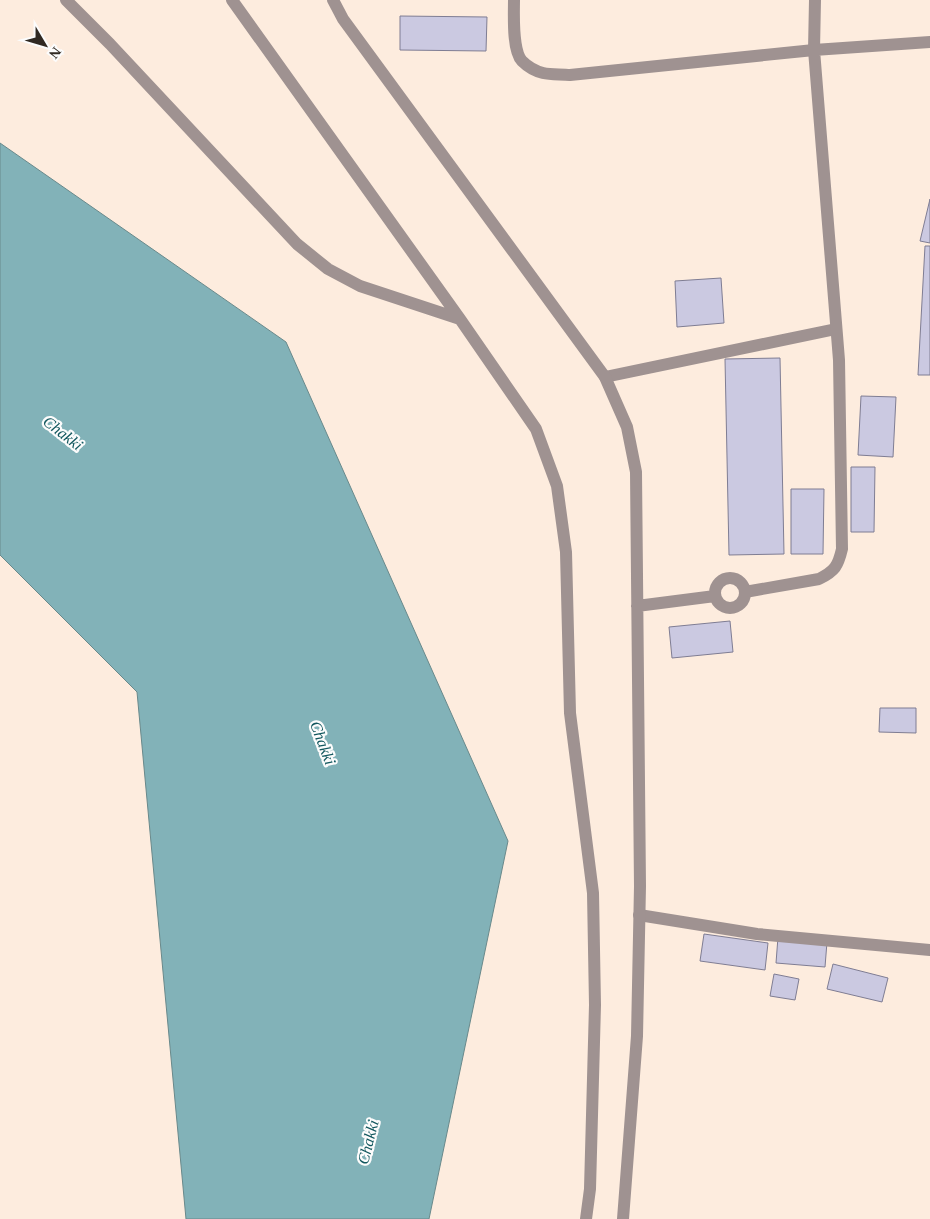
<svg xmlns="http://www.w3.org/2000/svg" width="930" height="1219" font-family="'Times New Roman',serif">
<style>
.water{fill:#82b2b8;stroke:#69898b}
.building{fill:#cbc9e1;stroke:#7f7d93}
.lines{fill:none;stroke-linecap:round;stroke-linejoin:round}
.service{stroke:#9f9291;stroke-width:12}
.minor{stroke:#9f9291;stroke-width:12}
.tertiary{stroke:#9f9291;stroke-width:12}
.labels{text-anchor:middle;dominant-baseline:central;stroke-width:4.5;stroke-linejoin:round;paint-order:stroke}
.water-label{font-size:16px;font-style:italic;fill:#12575e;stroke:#fcfcfc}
</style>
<rect width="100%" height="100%" fill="#fdecde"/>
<!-- water -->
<path class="water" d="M0 143 286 342 508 841 429 1219H186L137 692 0 555Z"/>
<!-- building -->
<path class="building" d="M400 16 487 17 486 51 400 50Z
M930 199V243L920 241Z
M925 246H930V375H918Z
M721 278 724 323 677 327 675 281Z
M780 358 784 554 729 555 725 359Z
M861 396 896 397 893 457 858 455Z
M851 467H875L874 532H851Z
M791 489H824L823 554H791Z
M730 621 733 652 672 658 669 627Z
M880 708H916V733L879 732Z
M704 934 768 943 765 970 700 961Z
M778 937 827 942 825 967 776 963Z
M833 964 888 978 882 1002 827 989Z
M774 974 799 979 795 1000 770 996Z"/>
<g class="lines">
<!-- service -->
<path class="service" d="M514 0C514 15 512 50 522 61 528 67 535 71 543 73 551 75 561 74 570 75L814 50
M605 377 836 329
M639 915 757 934 930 950"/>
<!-- minor -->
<path class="minor" d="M333 0 343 19 605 377 627 427 636 472 640 886 637 1036 623 1219
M814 50 930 42
M715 593a15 15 0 1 1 30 0a15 15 0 1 1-30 0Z
M745 592 819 579C835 571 838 566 842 549L839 360 814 50 815 0
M637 606 715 596"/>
<!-- tertiary -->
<path class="tertiary" d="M66 0 110 44 297 244 328 269 360 286 460 319
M232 0 460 319 536 429 557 486 566 552 570 713 593 893 595 1005 590 1189 586 1219"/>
</g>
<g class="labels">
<!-- water labels -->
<g class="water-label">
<text transform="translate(63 433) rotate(38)">Chakki</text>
<text transform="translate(323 743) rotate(69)">Chakki</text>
<text transform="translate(368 1142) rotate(-76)">Chakki</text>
</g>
</g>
<!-- north arrow -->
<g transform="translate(45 45) rotate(128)" stroke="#fcfcfc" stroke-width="4" paint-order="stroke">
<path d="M0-4L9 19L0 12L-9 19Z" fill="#302922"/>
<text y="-8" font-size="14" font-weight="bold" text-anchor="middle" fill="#302922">N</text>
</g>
</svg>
